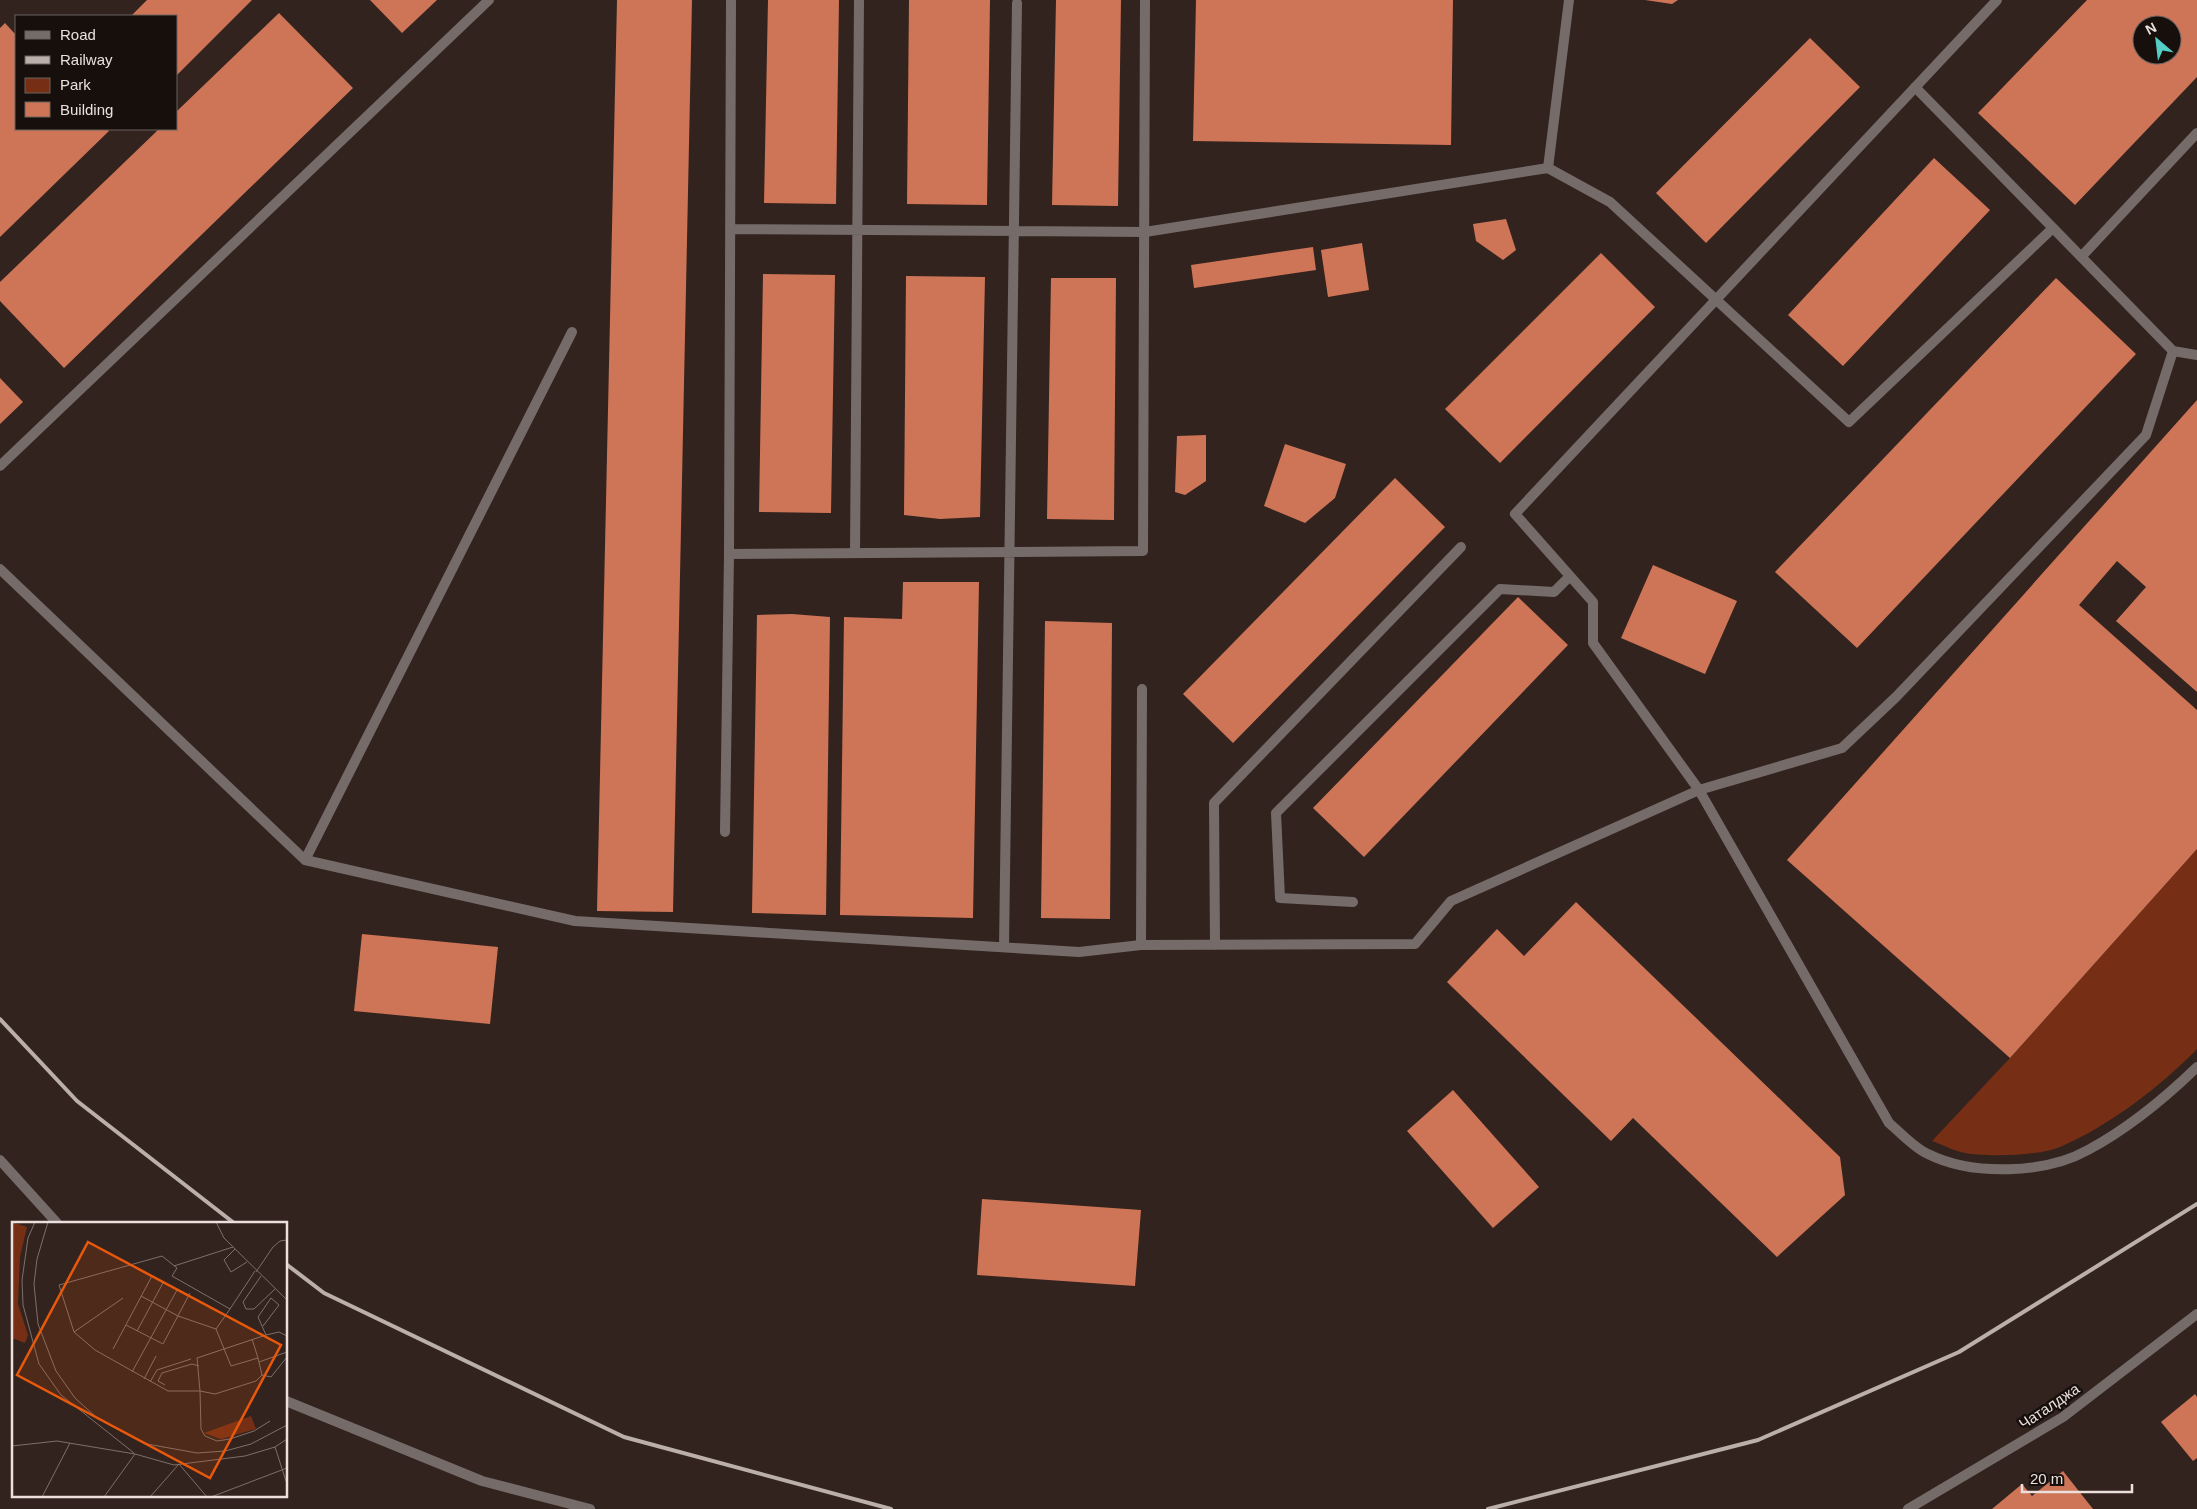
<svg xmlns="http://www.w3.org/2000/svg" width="2197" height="1509" font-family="Arial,sans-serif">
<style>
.green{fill:#762f14}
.building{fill:#ce7557;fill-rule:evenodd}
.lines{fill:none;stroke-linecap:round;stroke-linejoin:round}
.lane{stroke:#756c6a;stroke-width:10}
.street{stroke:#756c6a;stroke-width:10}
.rail{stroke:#bbafaa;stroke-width:4}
.labels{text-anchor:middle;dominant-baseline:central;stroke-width:5;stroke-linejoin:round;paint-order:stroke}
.street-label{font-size:15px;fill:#ebe0dc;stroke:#160f0c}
.inset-road{fill:none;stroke:#7d6f6a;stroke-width:1}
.view{fill:#e8590c;fill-opacity:0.15;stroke:#e8590c;stroke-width:2.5}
.inset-edge{fill:none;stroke:#ebe0dc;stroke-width:2.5}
</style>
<rect width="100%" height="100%" fill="#33231e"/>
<!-- green -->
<path class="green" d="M2197 849V1049C2160 1087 2109 1126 2060 1147 2039 1156 1987 1157 1965 1153 1954 1151 1943 1145 1932 1141L2010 1058Z"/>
<!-- building -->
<path class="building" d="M147 0H252L176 76V16H131Z
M370 0H437L402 33Z
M617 0H692L673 912 597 911Z
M768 0H839L836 204 764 203Z
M909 0H990L987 205 907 204Z
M1056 0H1121L1118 206 1052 205Z
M1196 0H1453L1451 145 1193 141Z
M1645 0H1678L1672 4Z
M2087 0H2197V77L2075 205 1978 113ZM2142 25H2172V55H2142Z
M279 13 353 88 64 368 0 301V282L159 129H176V112Z
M5 23 16 35V129H107L109 131 0 237V28Z
M1810 38 1860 87 1706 243 1656 193Z
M1934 158 1990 210 1843 366 1788 315Z
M1506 219 1516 250 1503 260 1476 241 1473 224Z
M1362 243 1369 290 1328 297 1321 250Z
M1313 247 1316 270 1194 288 1191 265Z
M1601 253 1655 307 1500 463 1445 409Z
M763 274 835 275 831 513 759 512Z
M906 276 985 277 980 517 940 519 904 515Z
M1051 278H1116L1114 520 1047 519Z
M2056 278 2136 354 1857 648 1775 572Z
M0 378 23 402 0 424Z
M2197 400V692L2116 621 2146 587 2117 561 2079 605 2197 710V849L2010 1058 1787 860Z
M1206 435V481L1185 495 1175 492 1177 436Z
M1285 444 1346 464 1335 498 1305 523 1264 506Z
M1395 478 1445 527 1233 743 1183 694Z
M1653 565 1737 601 1705 674 1621 638Z
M903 582H979L973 918 840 915 844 617 902 619Z
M1518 597 1568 645 1364 857 1313 808Z
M792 614 830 617 826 915 752 913 757 615Z
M1045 621 1112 623 1110 919 1041 918Z
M1576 902 1840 1157 1845 1195 1777 1257 1633 1118 1611 1141 1447 982 1497 929 1524 956Z
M362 934 498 947 490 1024 354 1011Z
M1453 1090 1539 1187 1493 1228 1407 1131Z
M982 1199 1141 1210 1135 1286 977 1275Z
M2195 1394 2197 1397V1458L2193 1461 2161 1422Z
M2063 1471 2093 1509H1992L2022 1484 2032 1496Z"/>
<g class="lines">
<!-- lane -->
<path class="lane" d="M1915 87 2053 228
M1548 168 1569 0
M730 229 1145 232 1548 168 1610 202 1849 422 2053 228 2173 351 2146 435 1896 697 1842 748 1699 790 1889 1123C1901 1133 1914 1148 1928 1154 1972 1176 2045 1174 2088 1150 2127 1129 2165 1098 2197 1067
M2082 256 2197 133
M2173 351 2197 355
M0 466 489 0
M855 553 859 0
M729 554 1143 551 1145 0
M0 569 305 860 575 921 1079 952 1141 945 1415 944 1451 901 1699 790 1593 643V602L1515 514 1997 0
M725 832 729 554 731 0
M305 860 572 332
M1353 902 1280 898 1276 813 1500 589 1554 592 1570 576
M1141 945 1142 689
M1215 945 1214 803 1461 547
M1004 947 1017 3"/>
<!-- street -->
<path class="street" d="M0 1160 57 1223
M286 1401 482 1481 590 1509
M1908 1509 2063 1417 2197 1314"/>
<!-- rail -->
<path class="rail" d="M0 1019 77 1101 234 1223
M286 1264 324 1293 624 1437 891 1509
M1488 1509 1758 1440 1959 1352 2197 1204"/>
</g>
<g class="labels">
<!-- street labels -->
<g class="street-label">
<text transform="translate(2049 1406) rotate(-34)">Чаталджа</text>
</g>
</g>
<!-- overview -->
<g transform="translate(12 1222)">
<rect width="275" height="275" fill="#33231e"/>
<path d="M0 0 15 5 8 35 6 82 16 113 13 121 0 116ZM239 194 244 207 209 217 192 211Z" fill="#762f14"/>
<path class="inset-road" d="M23 0 16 16 10 58 11 83 27 142 49 173 122 231M36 0 25 37 22 62 26 102 44 149 63 176 85 196 135 222 185 231 213 229 239 222 275 203M204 0 212 16 275 78M223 27 212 38 219 50 235 40M162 44 221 25M244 50 261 25 268 19 275 18M249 54 231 80 234 87H242L263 67M129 74 166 94 204 107 219 144 246 136 250 153 244 159 203 172 188 169 189 207 193 214 205 219 218 217 242 209 258 199M218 87 243 49M114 103 151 122 178 71M204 107 218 87 160 54 165 46 150 34 47 63 62 110 83 128 156 169H188L185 136 254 113 246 95 259 76 267 83 251 104M125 109 152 59M62 110 111 76M254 113 267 110 275 114M240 117 246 136M101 127 140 54M247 140 275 130M120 150 165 68M250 153 259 155 275 135M132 157 144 134M138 160 145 148 179 137M153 163 146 159 150 151 180 142 187 144M0 224 45 219 123 232 162 243 233 234 263 225 275 217M263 225 275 262M30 275 58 221M92 275 123 232M138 275 167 242 195 275M199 275 275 246"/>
<path class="view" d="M76 20 269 123 198 256 5 153Z"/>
<rect width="275" height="275" class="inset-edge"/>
</g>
<!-- legend -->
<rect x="15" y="15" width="162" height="115" fill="#160f0c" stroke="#6b635f"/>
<rect x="25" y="31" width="25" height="8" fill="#756c6a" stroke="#6b635f"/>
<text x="60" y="40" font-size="15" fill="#ebe0dc">Road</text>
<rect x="25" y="56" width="25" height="8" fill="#bbafaa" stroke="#6b635f"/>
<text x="60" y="65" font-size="15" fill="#ebe0dc">Railway</text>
<rect x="25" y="78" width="25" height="15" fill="#762f14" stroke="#6b635f"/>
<text x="60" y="90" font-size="15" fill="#ebe0dc">Park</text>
<rect x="25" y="102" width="25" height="15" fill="#ce7557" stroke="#6b635f"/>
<text x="60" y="115" font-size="15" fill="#ebe0dc">Building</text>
<!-- north arrow -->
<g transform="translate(2157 40) rotate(332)"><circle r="24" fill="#160f0c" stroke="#6b635f"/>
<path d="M0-4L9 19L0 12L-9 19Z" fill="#55cec6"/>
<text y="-8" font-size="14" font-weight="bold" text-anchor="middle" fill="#ebe0dc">N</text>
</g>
<!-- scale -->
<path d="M2022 1484v8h110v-8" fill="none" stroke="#ebe0dc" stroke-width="2.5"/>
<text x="2030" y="1484" font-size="15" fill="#ebe0dc" stroke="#160f0c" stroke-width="4" paint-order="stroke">20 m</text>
</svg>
